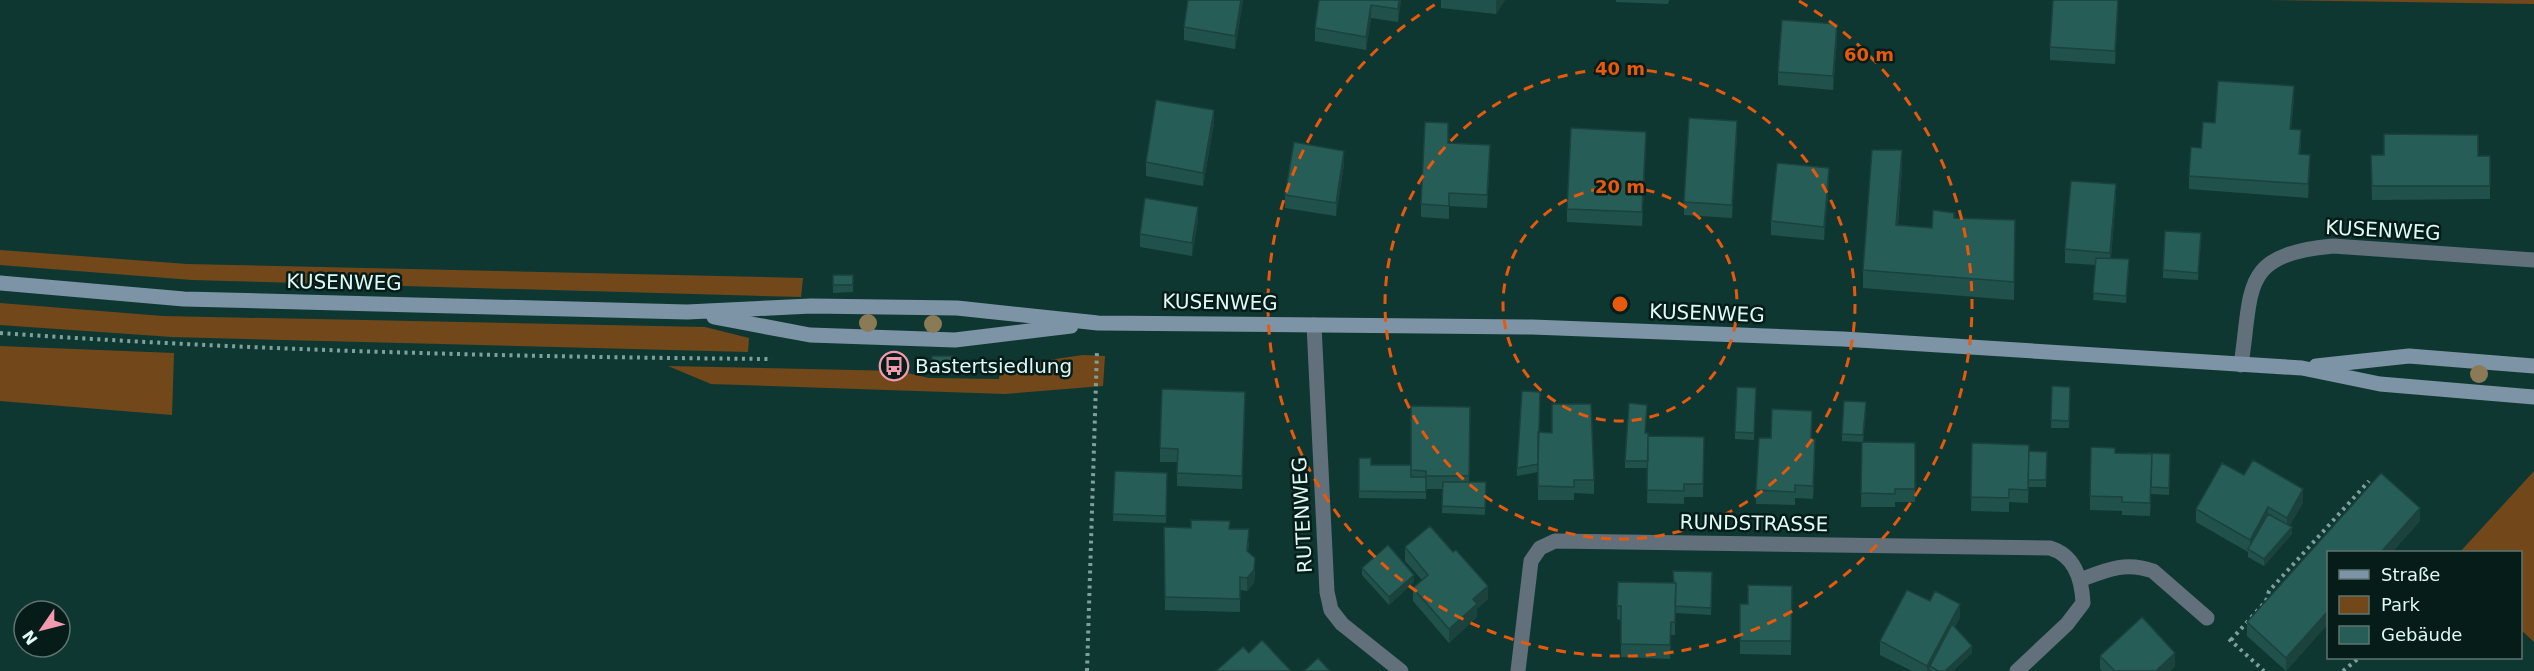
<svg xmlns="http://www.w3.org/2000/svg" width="2534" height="671" font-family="'DejaVu Sans',sans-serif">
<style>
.green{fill:#72481b}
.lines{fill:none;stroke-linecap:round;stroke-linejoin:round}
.path{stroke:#80a09c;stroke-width:4;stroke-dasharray:3 4.5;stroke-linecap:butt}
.lane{stroke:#62707c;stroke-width:15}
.street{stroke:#62707c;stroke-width:15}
.secondary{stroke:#7d94a7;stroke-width:15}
.tree{fill:#8b7a56}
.wall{fill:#21514b}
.shaded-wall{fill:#1b423d}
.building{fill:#265e57;stroke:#1b423d;stroke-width:1.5}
.ring{fill:none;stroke:#e8590c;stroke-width:3;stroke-dasharray:10 8}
.labels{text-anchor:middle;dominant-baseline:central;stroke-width:5;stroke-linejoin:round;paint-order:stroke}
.street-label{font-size:20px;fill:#dff9f5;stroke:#061c19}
.poi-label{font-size:20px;fill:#dff9f5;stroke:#061c19;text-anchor:start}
.centre{fill:#e8590c;stroke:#061c19;stroke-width:3}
.ring-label{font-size:18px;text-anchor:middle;font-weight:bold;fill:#e8590c;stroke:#061c19;stroke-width:5;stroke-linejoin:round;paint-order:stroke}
</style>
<rect width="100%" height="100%" fill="#0f3732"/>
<!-- green -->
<path class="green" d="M2264 0H2534V4Z
M0 250 187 264 803 278 801 297 192 280 0 265Z
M0 303 163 316 705 327 749 338 748 352 172 337 0 325Z
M0 346 174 353 172 415 0 401Z
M1083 355 1105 356 1103 386 1005 394 711 384 668 366 899 371 929 378 999 379 1000 367Z
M2534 471V642L2521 630 2520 552H2460Z"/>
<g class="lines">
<!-- path -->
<path class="path" d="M0 333C257 351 515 357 772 359
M2229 639 2264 671
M2231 640 2266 601 2269 591 2369 481
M1087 671 1097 350
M2343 671 2359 658"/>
<!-- lane -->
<path class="lane" d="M2241 365C2253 286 2240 255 2333 246L2534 260"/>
<!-- street -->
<path class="street" d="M1314 325 1327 592 1331 610 1342 624 1401 671
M2080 580C2106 570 2125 561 2153 571L2207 618
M1518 671 1531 561 1540 548 1555 541 2050 548C2074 555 2082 579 2083 603L2067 624 2017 671"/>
<!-- secondary -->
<path class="secondary" d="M0 283 184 299 687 312 811 306 957 308 1098 323 1532 327 1843 339 2302 368 2380 384 2534 397
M714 317 810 335 955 340 1071 326
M2316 366 2409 356 2534 366"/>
</g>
<!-- trees -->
<g class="tree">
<circle cx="868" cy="323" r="9"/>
<circle cx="933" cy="324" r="9"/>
<circle cx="2479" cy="374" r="9"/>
</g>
<!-- wall -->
<path class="wall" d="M1188 0H1243L1235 49 1184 40V27Z
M1319 0H1401L1398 22 1371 18 1366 50 1315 41V28Z
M1441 0H1505L1496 14 1441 8Z
M1616 0H1669L1668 4 1616 2Z
M2118 7 2115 64 2050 60V47Z
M1837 38 1833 90 1778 85V72Z
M2294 99 2291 129 2301 143 2300 154 2310 168 2308 198 2189 189V176L2201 148 2215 123Z
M1214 123 1203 186 1146 176V162Z
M1737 134 1732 218 1684 215V202Z
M1448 143 1490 158 1487 208 1449 206V219L1421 217V204Z
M1646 145 1642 226 1567 222V209Z
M2371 155 2490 156V199L2372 200Z
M1344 164 1336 216 1285 208V195Z
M1902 168 1898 225 1932 228 1954 218 2015 220 2014 300 1863 288V270Z
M1829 181 1824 240 1771 235V221Z
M2116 197 2111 258 2129 266 2126 303 2093 300 2096 265 2065 263V249Z
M1198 220 1192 256 1140 247V234Z
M2201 240 2198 280 2163 278V270Z
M833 275H853V292L833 293Z
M932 356H952V373H932Z
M2052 386 2070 387 2069 428H2051Z
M1756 388 1754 440 1735 439V432Z
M1245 405 1242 489 1177 486V462H1160V448Z
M1470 407 1469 482H1486L1485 515 1442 513 1443 489H1426V499L1359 498V458L1371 465H1411Z
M1866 410 1863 442 1915 443V502H1895V507H1861L1862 442 1842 441V434Z
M1812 424 1811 439 1815 453 1813 499 1795 498V505L1756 504V490L1771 438Z
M1539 432 1594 480V494L1574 493V500H1538V472L1517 476V468Z
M1645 433 1648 447 1704 437 1703 497H1684V504L1647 503 1648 468H1625V461Z
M1972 443 2029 451 2047 452 2046 487H2028L2029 475 2028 503 2009 502V512L1971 511Z
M2115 453 2170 454 2169 495 2151 494 2150 516 2122 515V511L2090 510V496Z
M1115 471 1167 473 1166 523 1113 521Z
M2303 503 2289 526 2292 534 2264 566 2248 557V552L2196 522V509Z
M2420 521 2286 671 2247 636V622Z
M1164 527 1230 529 1249 543 1248 552 1255 572 1254 583 1247 591 1240 590V612L1165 610Z
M1405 547 1488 599 1477 609V617L1449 643 1413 601V588L1422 580 1405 561Z
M1362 568 1414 582 1389 605 1362 575Z
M1712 572 1711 615 1675 613V635H1671L1670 659 1621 657V620L1617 619 1618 582 1674 583Z
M1792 586 1791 655 1740 654V604H1748Z
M1930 601 1960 617 1955 627 1972 653 1953 671H1912L1880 655V641Z
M2100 656 2175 666 2170 671H2102L2100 669Z"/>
<!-- shaded-wall -->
<path class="shaded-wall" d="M1241 0H1243L1235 49V36Z
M1399 0H1401L1398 22V9Z
M1497 0H1505L1496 14V1Z
M2118 0V7L2115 64V51Z
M1371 5V18L1366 50V37Z
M1837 24V38L1833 90V76Z
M2294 86V99L2290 142V129Z
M1214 110V123L1203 186V173Z
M1737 121V134L1732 218V205Z
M1646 132V145L1642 226V212Z
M1490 145V158L1487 208V195Z
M1902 150V168L1896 243V225Z
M1344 151V164L1336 216V203Z
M2310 155V168L2308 198V184Z
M1829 168V181L1824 240V227Z
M2116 184V197L2110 266V253Z
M1198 207V220L1192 256V243Z
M2303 489V503L2287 531V518Z
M2268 507V521L2250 550V540Z
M2420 508V521L2392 552H2381Z
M2292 527V534L2264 566V559Z
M1255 558 1254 583 1247 591V578Z
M1414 575V582L1389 605V597Z
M1488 586V599L1477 609V617L1449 643V629L1473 599Z
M1960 604V617L1933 668 1930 666V671H1927V666Z
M2328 611V624L2286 671V658Z
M1972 646V653L1953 671H1945Z
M2175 653V666L2170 671H2156Z"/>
<!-- building -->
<path class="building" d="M1188 0H1241L1235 36 1184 27Z
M1319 0H1399L1398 9 1371 5 1366 37 1315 28Z
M2053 0H2118L2115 51 2050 47Z
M1782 20 1837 24 1833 76 1778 72Z
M2218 81 2294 86 2290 129 2301 130 2299 154 2310 155 2308 184 2189 176 2191 147 2201 148 2203 122 2215 123Z
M1156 100 1214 110 1203 173 1146 162Z
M1689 118 1737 121 1732 205 1684 202Z
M1425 122 1448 123V143L1490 145 1487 195 1449 193V206L1421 204Z
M1571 128 1646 132 1642 212 1567 209Z
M2384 134 2478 135V156H2490V186H2372L2371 155H2384Z
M1294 142 1344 151 1336 203 1285 195Z
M1872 150H1902L1896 225 1932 228 1933 210 1954 213V218L2015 220 2014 282 1863 270Z
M1777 163 1829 168 1824 227 1771 221Z
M2071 181 2116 184 2110 253 2065 249Z
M1145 198 1198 207 1192 243 1140 234Z
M2165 231 2201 233 2198 273 2163 270Z
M2096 258 2129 259 2126 296 2093 293Z
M833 275H853V285H833Z
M932 356H952V366H932Z
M2052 386 2070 387 2069 421 2051 420Z
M1737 387 1756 388 1754 433 1735 432Z
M1162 389 1245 392 1242 476 1177 473 1178 449 1160 448Z
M1522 391 1540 392 1538 464 1517 468Z
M1844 401 1866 402 1863 435 1842 434Z
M1629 403 1647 405 1645 433H1648V461H1625Z
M1552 404H1591L1594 480H1574V487L1538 486V432L1552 433Z
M1411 406 1470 407 1469 476H1426V471L1411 470Z
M1772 409 1812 411 1811 439H1815L1813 486 1795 485V492L1756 490 1759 438H1771Z
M1648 436 1704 437 1703 484H1684V491L1647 490Z
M1862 442 1915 443V489H1895V494L1861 493Z
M1972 443 2029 445 2028 490 2009 489V498L1971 497Z
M2091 447 2115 448V453L2152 454 2150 503 2122 502V497L2090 496Z
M2029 451 2047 452 2046 480H2028Z
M2148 453 2170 454 2169 488 2151 487 2152 454H2148Z
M1359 458H1371V465H1411V477H1426V492L1359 491Z
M2253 460 2303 489 2287 518 2268 507 2250 540 2196 509 2222 463 2244 475Z
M1115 471 1167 473 1166 516 1113 514Z
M2381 473 2420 508 2381 552H2328V611L2286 658 2247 622Z
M1443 482H1486L1485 508 1442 506Z
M2268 514 2292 527 2264 559 2248 549Z
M1191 520 1230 521 1229 529H1249L1247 551 1255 558 1254 570 1247 578 1240 577V599L1165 597 1164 527 1191 528Z
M1430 526 1453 552 1456 550 1488 586 1473 599 1477 604 1449 629 1413 588 1428 575 1405 547Z
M1388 545 1414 575 1389 597 1362 568Z
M1673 571 1712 572 1711 608 1675 606 1676 583H1674Z
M1618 582 1676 583 1675 622H1671L1670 645 1621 644V606H1617Z
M1748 585 1792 586 1791 641H1740V604H1748Z
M1907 590 1930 601 1935 591 1960 604 1927 666 1880 641Z
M2142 617 2175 653 2156 671H2115L2100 656Z
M1952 624 1972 646 1945 671H1938L1930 666Z
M1262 640 1291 671H1216L1243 647 1249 653Z
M1318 658 1330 671H1304Z"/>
<!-- distance rings -->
<g class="ring">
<circle cx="1620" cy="304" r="117"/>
<circle cx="1620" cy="304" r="235"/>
<path d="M1799 1A352 352 0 1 1 1441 1"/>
</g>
<!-- icons -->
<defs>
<g id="bus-ring" transform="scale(1.5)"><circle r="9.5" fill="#061c19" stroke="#f29aaf" stroke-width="1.5"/><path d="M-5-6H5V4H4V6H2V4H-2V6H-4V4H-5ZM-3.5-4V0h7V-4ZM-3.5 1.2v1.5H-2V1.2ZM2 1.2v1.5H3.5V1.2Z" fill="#f29aaf"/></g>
</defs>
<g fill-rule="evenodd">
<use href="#bus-ring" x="894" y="366"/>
</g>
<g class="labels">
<!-- street labels -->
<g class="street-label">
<text transform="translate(2383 230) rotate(3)">KUSENWEG</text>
<text transform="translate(344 282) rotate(1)">KUSENWEG</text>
<text transform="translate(1220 302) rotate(1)">KUSENWEG</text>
<text transform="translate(1707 313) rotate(2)">KUSENWEG</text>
<text transform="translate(1302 515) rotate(-93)">RUTENWEG</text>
<text transform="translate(1754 523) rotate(1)">RUNDSTRASSE</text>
</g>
<!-- poi labels -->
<g class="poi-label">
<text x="915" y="366">Bastertsiedlung</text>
</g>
</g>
<circle cx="1620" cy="304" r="9" class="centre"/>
<g class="ring-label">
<text x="1869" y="61">60 m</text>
<text x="1620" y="75">40 m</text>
<text x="1620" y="193">20 m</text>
</g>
<!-- legend -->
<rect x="2327" y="551" width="195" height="108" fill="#061c19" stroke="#5d7471" stroke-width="1.5"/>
<rect x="2339" y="570" width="30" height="9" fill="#7d94a7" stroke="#5d7471" stroke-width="1.5"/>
<text x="2381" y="581" font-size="18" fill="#dff9f5">Straße</text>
<rect x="2339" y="596" width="30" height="18" fill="#72481b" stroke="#5d7471" stroke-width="1.5"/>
<text x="2381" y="611" font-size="18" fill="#dff9f5">Park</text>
<rect x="2339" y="626" width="30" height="18" fill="#265e57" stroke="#5d7471" stroke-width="1.5"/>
<text x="2381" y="641" font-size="18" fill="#dff9f5">Gebäude</text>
<!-- north arrow -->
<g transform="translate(42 629) rotate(235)"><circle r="28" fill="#061c19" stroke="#5d7471" stroke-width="1.5"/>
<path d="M0-4.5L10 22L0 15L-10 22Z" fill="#f29aaf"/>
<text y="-9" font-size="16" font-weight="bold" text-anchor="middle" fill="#dff9f5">N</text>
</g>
</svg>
